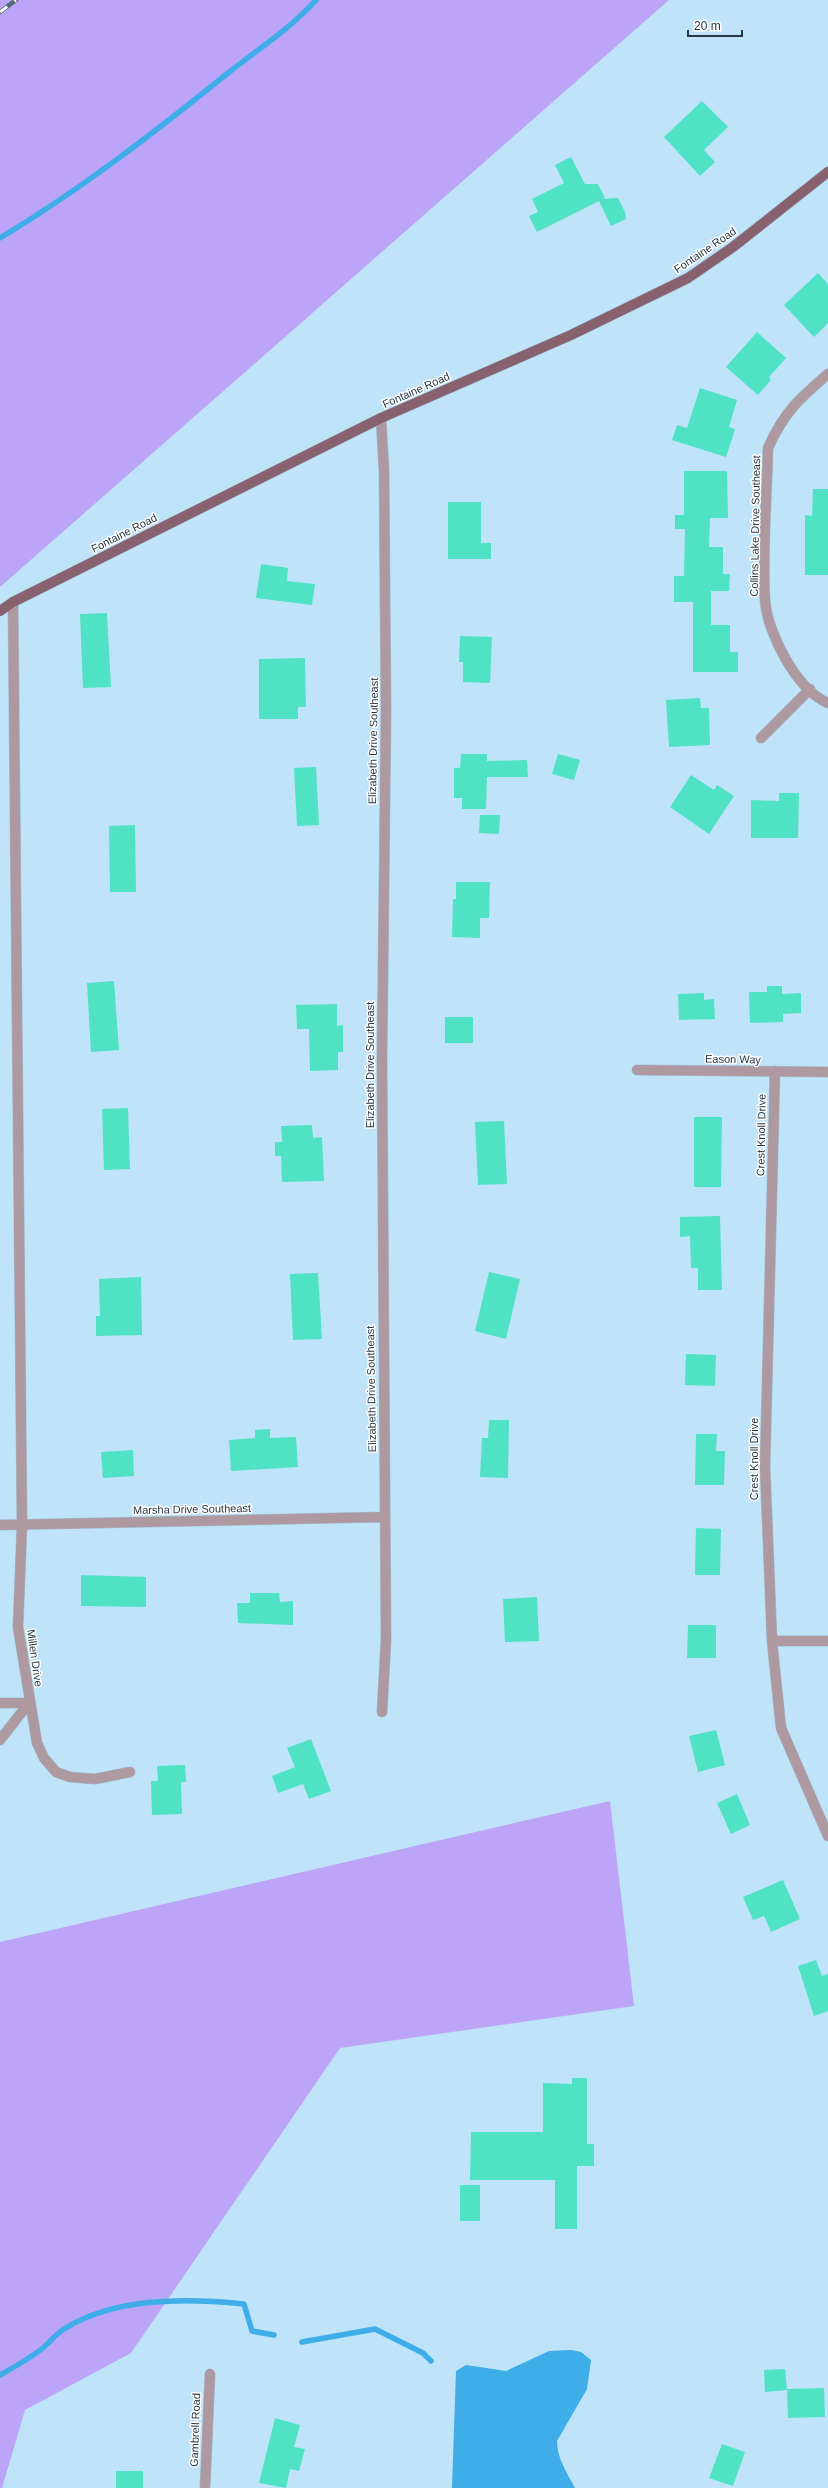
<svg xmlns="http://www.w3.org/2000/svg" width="828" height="2488" font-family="Arial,sans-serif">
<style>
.green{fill:#bca5f8}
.water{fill:#3eade8}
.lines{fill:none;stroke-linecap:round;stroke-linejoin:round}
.stream{stroke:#3eade8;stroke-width:5.5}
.building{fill:#50e2c4}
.minor-casing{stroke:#a1c1d5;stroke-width:11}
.major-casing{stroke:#a1c1d5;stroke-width:11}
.minor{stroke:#af99a0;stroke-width:10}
.major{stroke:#87616e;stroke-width:10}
.rail-casing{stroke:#516876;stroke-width:4.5}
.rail{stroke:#fefefe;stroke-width:3;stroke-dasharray:9;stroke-linecap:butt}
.labels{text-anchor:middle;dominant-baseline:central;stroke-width:3;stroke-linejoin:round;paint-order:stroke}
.street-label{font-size:11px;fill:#273843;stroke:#fefefe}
</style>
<rect width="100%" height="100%" fill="#bfe3f9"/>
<!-- green -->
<path class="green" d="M0 0H669L0 587Z
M610 1801 634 2006 340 2048 131 2353 25 2410 2 2488H0V1942Z"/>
<!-- water -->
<path class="water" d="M571 2350 581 2352 591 2360 587 2389 557 2441C557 2458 567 2473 575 2488H452L456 2371 466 2365 506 2371 549 2351Z"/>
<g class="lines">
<!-- stream -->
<path class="stream" d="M0 238C80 190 155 132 228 73 258 49 290 29 316 0
M302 2342 375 2329 423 2353 431 2361
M0 2375C14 2367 31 2358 44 2347 50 2342 56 2334 64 2329 115 2297 186 2298 244 2304L252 2331 274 2335"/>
</g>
<!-- building -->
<path class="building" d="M702 101 728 127 704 150 715 162 700 176 664 137Z
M571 157 585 184H598L605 198 602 199 618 198 625 212 626 219 611 226 599 201 537 232 529 216 538 212 532 199 564 183 555 165Z
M818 273 828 284V323L814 337 784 305Z
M757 332 786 358 769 377 771 380 758 395 726 367Z
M700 388 737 400 729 427 735 429 726 457 672 440 677 425 687 428Z
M684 471H727L728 518H710L709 547H723V574H730L729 591H711V625H730V652H738V672H693V602H674V576H684L685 529H675V515H684Z
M813 489H828V575H805V515L812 516Z
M448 502H481V543H491V559H448Z
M261 564 288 568 287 581 315 584 312 605 256 598Z
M107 613 111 687 83 688 80 614Z
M460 636 492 637 490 683 463 682V662H459Z
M305 658 306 707H298V719H259V659Z
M700 698 701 708H709L710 745 669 747 666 700Z
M461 754H487V761L527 760 528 777H487L486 809H462V798H454V768H460Z
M558 754 580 760 574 780 552 774Z
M316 767 319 825 297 826 294 768Z
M691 775 714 790 717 785 734 796 709 834 670 807Z
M779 793H799L798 838H751V800L779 801Z
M480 815H500L499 834 479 833Z
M135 825 136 892H110L109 826Z
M456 882H490L489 918H480V938L452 937 453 899H456Z
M114 981 119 1050 91 1052 87 983Z
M767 986H782V994L801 993V1013L783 1014V1022L750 1023 749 992H767Z
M704 993V1000L714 999 715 1019 679 1020 678 994Z
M337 1004V1026L343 1025V1052H338V1070L310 1071 309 1029H297L296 1005Z
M445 1017H473V1043H445Z
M128 1108 130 1169 104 1170 102 1109Z
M694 1117H722L721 1187H694Z
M504 1121 507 1184 478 1185 475 1122Z
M312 1125 313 1138 322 1137 324 1181 282 1182 281 1156H275V1142H282L281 1126Z
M720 1216 722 1290H698V1268H691L690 1236 680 1237V1217Z
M489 1272 520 1279 506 1339 475 1331Z
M318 1273 322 1339 293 1340 290 1274Z
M141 1277 142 1335 96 1336V1316H100L99 1279Z
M686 1354 716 1355 715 1386 685 1385Z
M489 1420H509L508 1478 480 1477 482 1438H488Z
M270 1429V1438L296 1437 298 1467 231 1471 229 1440 255 1438V1430Z
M696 1434H717L716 1451H725L724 1485H695Z
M133 1450 134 1476 103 1478 101 1452Z
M696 1528 721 1529 720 1575H695Z
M81 1575 146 1577V1607L81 1606Z
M250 1593H279L280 1602 293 1601V1625L238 1623 237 1603H250Z
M537 1597 539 1641 505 1642 503 1599Z
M688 1625H716V1658H687Z
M716 1730 725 1765 698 1772 689 1736Z
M311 1739 331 1791 309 1799 303 1784 278 1793 272 1776 295 1767 287 1748Z
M185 1765 186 1782H181L182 1814 152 1815 151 1781H158L157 1766Z
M737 1794 750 1825 731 1834 717 1803Z
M783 1880 800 1919 771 1932 764 1916 753 1920 743 1897Z
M816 1960 822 1976 828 1974V2011L814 2016 798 1966Z
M572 2078H587V2144H594V2166H577V2229H555V2180H470L471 2132H543V2083L572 2084Z
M460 2185H480V2221H460Z
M785 2369 787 2390 765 2392 764 2370Z
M824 2388 825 2417 788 2418 787 2389Z
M275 2418 300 2425 294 2447 305 2449 299 2471 290 2469 286 2488 259 2483Z
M722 2444 745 2452 733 2486 709 2478Z
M116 2471H143V2488H116Z"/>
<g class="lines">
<!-- minor casing -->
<g class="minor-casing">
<path id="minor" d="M828 374C799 399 784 412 768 448 767 497 762 552 765 600 767 633 797 690 828 703
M381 418 384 470 386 711 382 1060 386 1640 382 1712
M13 602 22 1525 18 1627 37 1743 44 1758 56 1772 70 1777 95 1779 130 1772
M761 738 810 689
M637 1070 828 1072
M775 1071 765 1466 772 1641 781 1728 828 1836
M0 1525 384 1517
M772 1641H828
M0 1703H29L0 1740
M205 2488 210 2374"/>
</g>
<!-- major casing -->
<g class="major-casing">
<path id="major" d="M0 611 13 602 381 418 571 335 688 278 733 247 828 172"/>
</g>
<!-- minor -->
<use href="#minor" class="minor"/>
<!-- major -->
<use href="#major" class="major"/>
<!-- rail casing -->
<g class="rail-casing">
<path id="rail" d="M0 12 16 0"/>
</g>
<!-- rail -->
<use href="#rail" class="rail"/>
</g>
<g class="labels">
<!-- street labels -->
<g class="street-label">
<text transform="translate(705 250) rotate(-34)">Fontaine Road</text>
<text transform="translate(416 390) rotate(-24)">Fontaine Road</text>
<text transform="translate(755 526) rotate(-89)">Collins Lake Drive Southeast</text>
<text transform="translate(124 533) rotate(-27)">Fontaine Road</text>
<text transform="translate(373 741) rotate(-89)">Elizabeth Drive Southeast</text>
<text transform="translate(733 1059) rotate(1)">Eason Way</text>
<text transform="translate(370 1065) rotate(-90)">Elizabeth Drive Southeast</text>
<text transform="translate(761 1135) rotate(-89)">Crest Knoll Drive</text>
<text transform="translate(371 1389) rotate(-91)">Elizabeth Drive Southeast</text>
<text transform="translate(754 1459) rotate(-90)">Crest Knoll Drive</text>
<text transform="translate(192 1509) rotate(-1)">Marsha Drive Southeast</text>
<text transform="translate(35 1658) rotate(82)">Millen Drive</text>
<text transform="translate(195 2430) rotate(-88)">Gambrell Road</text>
</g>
</g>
<!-- scale -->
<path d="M688 30v6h54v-6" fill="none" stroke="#273843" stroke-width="2"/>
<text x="694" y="30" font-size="12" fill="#273843" stroke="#fefefe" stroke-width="3" paint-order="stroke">20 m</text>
</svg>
